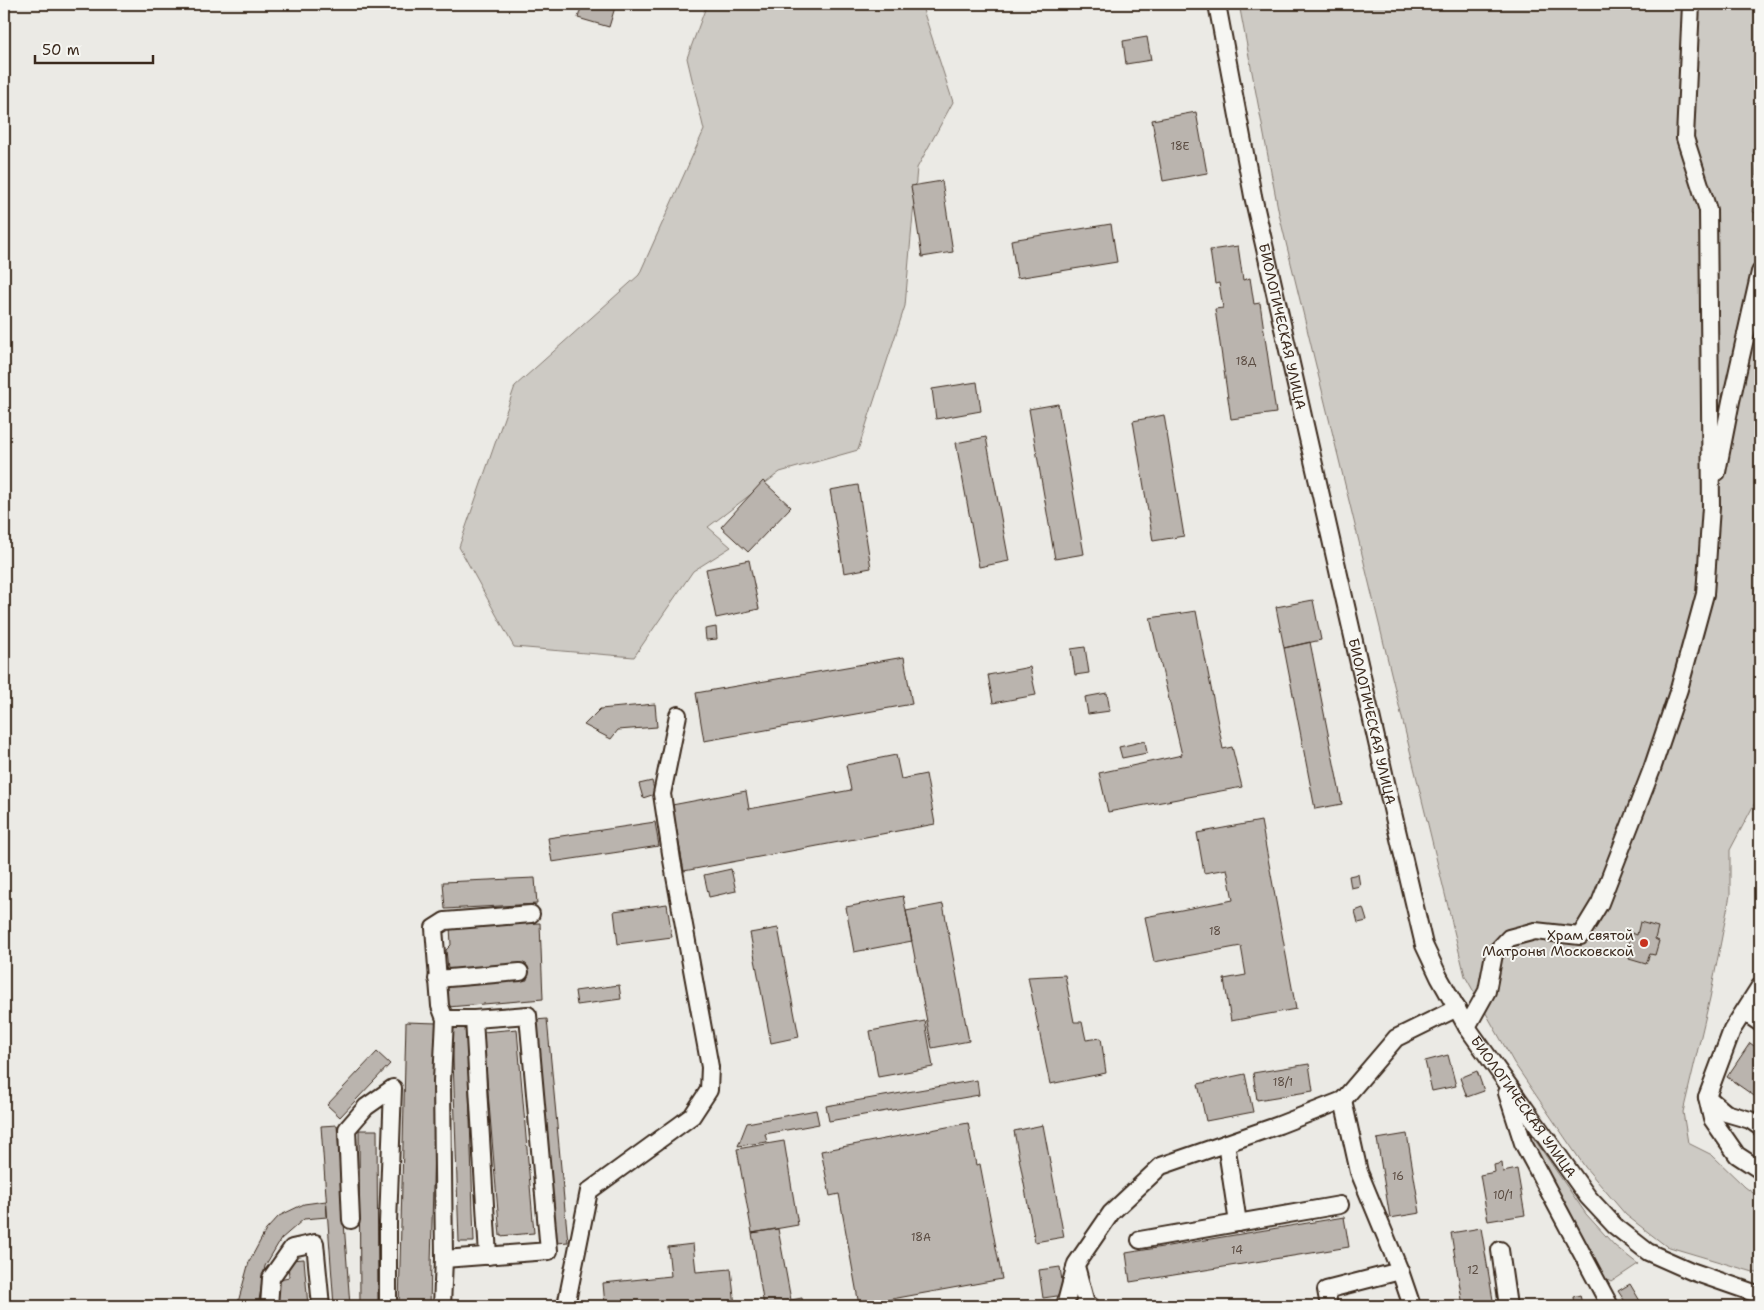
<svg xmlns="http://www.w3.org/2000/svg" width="1764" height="1310" font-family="'Shantell Sans',sans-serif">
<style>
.green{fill:#cdcac4;stroke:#847a71}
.building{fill:#bab4ae;stroke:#3b2a1e}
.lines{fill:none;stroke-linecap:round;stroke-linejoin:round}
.minor-casing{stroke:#3b2a1e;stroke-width:20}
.minor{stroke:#f6f6f2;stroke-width:16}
.poi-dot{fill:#c8321e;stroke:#f6f6f2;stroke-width:2}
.labels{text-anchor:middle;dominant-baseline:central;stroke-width:4;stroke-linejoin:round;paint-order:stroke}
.number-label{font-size:11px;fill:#5b4c42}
.street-label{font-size:14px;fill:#3b2a1e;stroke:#f6f6f2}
.poi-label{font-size:14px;fill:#3b2a1e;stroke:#f6f6f2;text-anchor:end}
</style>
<rect width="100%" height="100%" fill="#ebeae5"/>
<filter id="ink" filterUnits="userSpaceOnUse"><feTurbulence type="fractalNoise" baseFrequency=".02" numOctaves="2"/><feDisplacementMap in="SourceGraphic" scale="10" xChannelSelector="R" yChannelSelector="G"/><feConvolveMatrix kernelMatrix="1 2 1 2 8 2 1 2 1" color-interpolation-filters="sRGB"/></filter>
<g filter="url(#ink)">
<!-- green -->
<path class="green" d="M707 4H921L953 102 917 168 905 306 858 450 780 472 708 527 731 547 693 571 634 657 514 647 459 547 515 386 639 275 704 130 687 58Z
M1239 4H1760V119L1753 212 1760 214V793L1730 850V895L1710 998 1683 1112 1688 1143 1712 1155 1745 1187 1760 1198V1274L1666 1246 1626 1215 1585 1167 1514 1063 1465 976 1279 214Z
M1526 1132 1530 1133 1586 1214 1615 1246 1638 1264 1611 1282 1604 1278Z"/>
<!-- building -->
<path class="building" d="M582 4H616L609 27 578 18Z
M1147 37 1151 60 1126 64 1123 41Z
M1196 112 1207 173 1163 181 1152 120Z
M942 181 953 252 922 257 911 186Z
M1111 224 1117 262 1017 278 1011 240Z
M1238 246 1243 280 1250 278 1254 304 1260 303 1276 413 1231 419 1215 309 1223 308 1219 283 1215 284 1210 250Z
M977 382 981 411 936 419 932 389Z
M1058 404 1084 554 1055 559 1029 409Z
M1164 415 1184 536 1153 541 1133 421Z
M986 437 1009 561 979 567 956 443Z
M763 481 791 507 748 552 721 527Z
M858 485 871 568 844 573 830 490Z
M749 560 759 609 716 618 706 569Z
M1313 600 1321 640 1284 648 1276 607Z
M1196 611 1223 749 1232 747 1242 787 1108 812 1099 773 1182 755 1150 618Z
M716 627 717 639 706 640 705 629Z
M1310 642 1342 804 1315 809 1284 648Z
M1085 647 1089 673 1075 675 1071 649Z
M904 657 912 704 704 741 696 693Z
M1030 667 1036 695 993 703 988 675Z
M1107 693 1110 711 1088 714 1085 697Z
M655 704 657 727 618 730 611 739 584 725 600 709Z
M1145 741 1147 753 1122 758 1119 747Z
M896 755 901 779 926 774 935 824 684 871 672 805 746 791 749 809 851 790 846 765Z
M652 781 655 794 643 798 639 784Z
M1261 821 1296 1009 1231 1021 1224 979 1246 975 1241 946 1154 962 1145 917 1233 900 1227 869 1204 873 1197 833Z
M655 822 659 846 552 862 548 838Z
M731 869 736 891 709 897 704 875Z
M1358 874 1360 886 1351 888 1349 876Z
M535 878 537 904 445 909 443 882Z
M903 896 912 941 854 952 846 907Z
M667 904 672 937 618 944 614 911Z
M943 904 969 1041 932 1048 906 911Z
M1363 908 1367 921 1358 923 1355 911Z
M1640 922 1658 927 1655 939 1659 941 1655 955 1650 954 1646 964 1629 959 1632 947 1628 946 1632 933 1637 935Z
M540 923 543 999 448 1007 445 986 527 980 526 964 448 969 446 950 451 945 450 926Z
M778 928 799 1037 771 1043 750 933Z
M1065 975 1074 1022H1082L1086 1040 1101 1038 1106 1073 1050 1084 1028 977Z
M619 985 621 999 577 1005 575 991Z
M547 1019 568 1242 557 1243 535 1020Z
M925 1021 933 1067 878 1077 870 1031Z
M406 1022 437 1023 430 1306H399Z
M452 1027H467L474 1242H459Z
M517 1029 534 1233 500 1236 483 1032Z
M1750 1043 1760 1050V1100L1727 1077Z
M377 1052 390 1064 340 1117 327 1105Z
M1448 1055 1456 1086 1432 1091 1425 1061Z
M1309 1064 1313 1091 1257 1100 1253 1073Z
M1477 1071 1484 1091 1467 1097 1460 1078Z
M1245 1074 1253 1112 1206 1121 1198 1084Z
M977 1080 979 1095 829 1121 826 1106Z
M816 1110 819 1124 765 1134 767 1142 738 1146 747 1123Z
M968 1123 976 1165 980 1164 1002 1279 859 1305 839 1194 830 1196 821 1151Z
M337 1125 350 1306H334L321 1126Z
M1043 1125 1064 1237 1035 1242 1014 1131Z
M359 1130H377L378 1306H360Z
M1407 1134 1420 1213 1390 1218 1377 1139Z
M784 1141 798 1225 752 1233 737 1149Z
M1502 1163 1503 1172 1517 1169 1525 1215 1488 1221 1480 1175 1495 1172 1494 1165Z
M326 1201 327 1217 304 1219 281 1239 265 1266 258 1306H237L249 1262 266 1230 279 1216 304 1204Z
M1344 1217 1349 1247 1130 1282 1126 1253Z
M1481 1228 1494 1306H1463L1451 1233Z
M778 1229 791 1300 802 1298 803 1306H764L752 1233Z
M693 1244 696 1272 731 1269 735 1306H605L603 1283 671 1276 668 1247Z
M304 1259 308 1306H275L279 1279 289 1277 288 1260Z
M1060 1267 1064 1295 1043 1298 1039 1270Z
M1630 1284 1643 1306H1628L1618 1291Z
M1580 1295 1582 1304 1596 1301 1597 1306H1568L1574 1305 1573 1297Z"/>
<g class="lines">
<!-- minor casing -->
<g class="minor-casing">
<g id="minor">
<path id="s1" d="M1217 4 1253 196 1393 813 1424 945 1439 977 1467 1027 1588 1197 1615 1226 1648 1252 1691 1271 1760 1295"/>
<path d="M1717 472 1731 401 1760 272"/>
<path d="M437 979 520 972"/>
<path d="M1760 986 1732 1030 1707 1097 1726 1113 1750 1120 1760 1127"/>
<path d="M1744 1012 1760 1023"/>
<path d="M474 1019 488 1256"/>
<path d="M1467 1027 1487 991 1494 954 1509 938 1535 931 1580 936 1600 903 1652 769 1679 689 1705 594 1711 507 1708 210 1685 138 1691 4"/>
<path d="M1507 1093 1523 1143 1610 1306"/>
<path d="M1707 1097 1712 1119 1737 1155 1760 1170"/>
<path d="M1226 1143 1238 1223"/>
<path d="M351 1220 347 1129 366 1107 393 1088 388 1223V1306"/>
<path d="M1140 1240 1340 1205"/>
<path d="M1500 1250 1508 1306"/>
<path d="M444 1259 549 1251 528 1015 474 1019H445"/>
<path d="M1076 1266 1086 1303 1091 1306"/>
<path d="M1400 1271 1412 1306"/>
<path d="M269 1306 271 1278 292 1248 315 1243 321 1306"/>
<path d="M442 1306 444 1259 442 1081 445 1019 440 1006 434 928 445 921 531 914"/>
<path d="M566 1306 589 1191 692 1116 709 1090 710 1067 672 860 662 794 678 715"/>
<path d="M1065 1306 1076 1264 1111 1213 1161 1166 1279 1125 1343 1100 1396 1038 1457 1008"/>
<path d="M1329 1306 1326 1290 1400 1271 1359 1172 1343 1100"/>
</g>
</g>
<!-- minor -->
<use href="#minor" class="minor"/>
</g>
</g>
<!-- markers -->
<circle class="poi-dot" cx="1644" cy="943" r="5"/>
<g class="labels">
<!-- number labels -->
<g class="number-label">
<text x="1180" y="146">18Е</text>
<text x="1246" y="361">18Д</text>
<text x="1215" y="931">18</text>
<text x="1283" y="1082">18/1</text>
<text x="1398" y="1176">16</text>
<text x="1503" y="1195">10/1</text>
<text x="921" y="1237">18А</text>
<text x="1237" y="1250">14</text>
<text x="1473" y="1270">12</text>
</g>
<!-- street labels -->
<g class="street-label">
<text stroke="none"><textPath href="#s1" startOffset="329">БИОЛОГИЧЕСКАЯ УЛИЦА</textPath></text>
<text stroke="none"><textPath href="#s1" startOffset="734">БИОЛОГИЧЕСКАЯ УЛИЦА</textPath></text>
<text stroke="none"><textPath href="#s1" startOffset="1154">БИОЛОГИЧЕСКАЯ УЛИЦА</textPath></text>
</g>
<!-- poi labels -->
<g class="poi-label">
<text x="1634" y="935">Храм святой<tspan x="1634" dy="16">Матроны Московской</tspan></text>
</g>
</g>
<!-- margin -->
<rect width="1764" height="1310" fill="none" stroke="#f6f6f2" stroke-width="20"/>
<rect x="10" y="10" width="1744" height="1290" fill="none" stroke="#3b2a1e" stroke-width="2" filter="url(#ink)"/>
<!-- scale -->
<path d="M35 55v8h118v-8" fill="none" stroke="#3b2a1e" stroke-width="2.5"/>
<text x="42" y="55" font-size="15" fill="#3b2a1e" stroke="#f6f6f2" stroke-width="4" paint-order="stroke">50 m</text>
</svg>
